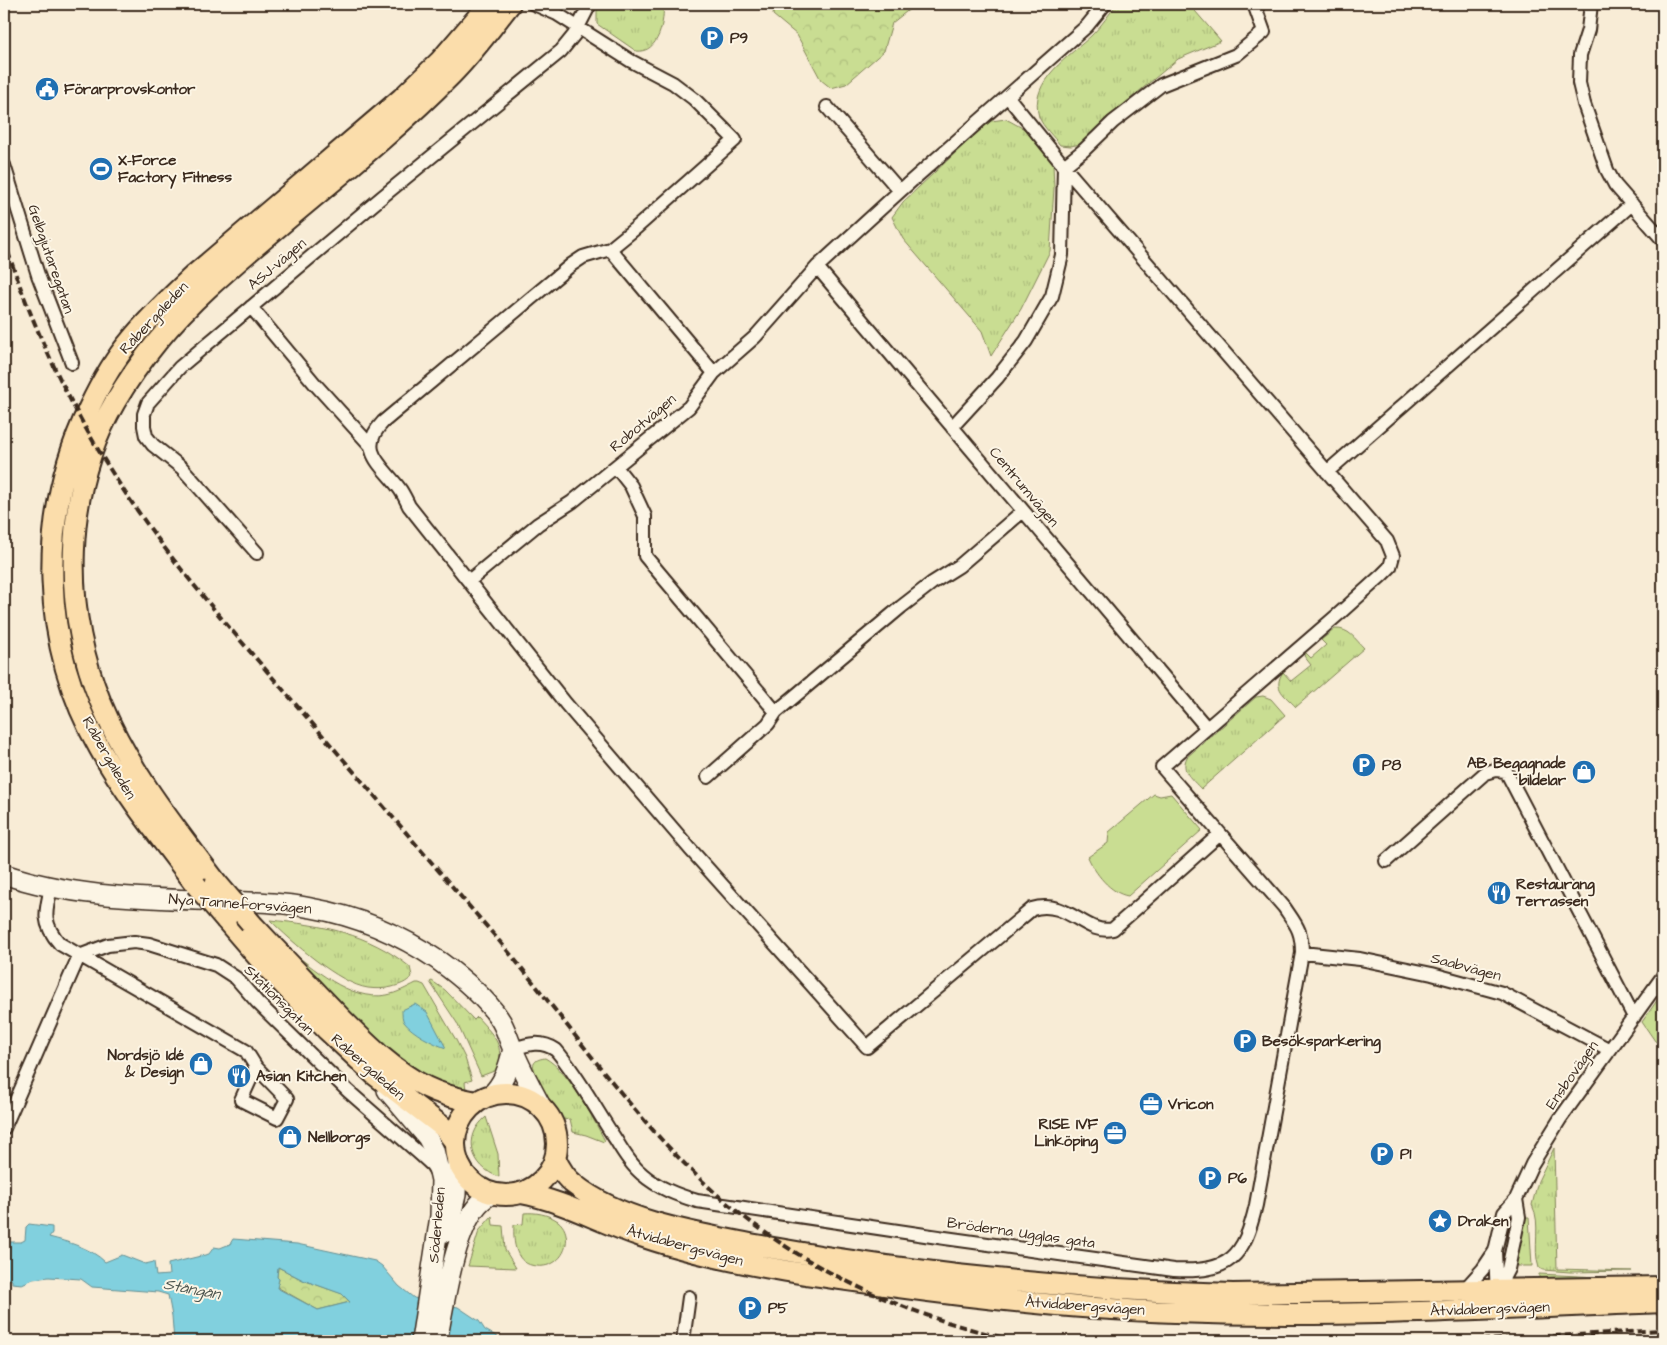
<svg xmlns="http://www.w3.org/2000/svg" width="1667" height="1345" font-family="'Architects Daughter',sans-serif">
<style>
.grass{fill:url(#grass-tufts);stroke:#828458}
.forest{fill:url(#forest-crowns);stroke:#828458}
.park{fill:#c9dd92;stroke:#828458}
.water{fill:#81d0de;stroke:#658e91;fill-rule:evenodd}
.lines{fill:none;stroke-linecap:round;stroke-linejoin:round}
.minor-casing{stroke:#3b2a1e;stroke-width:16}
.secondary-casing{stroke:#3b2a1e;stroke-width:22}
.primary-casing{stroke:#3b2a1e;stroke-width:24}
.minor{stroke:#fcf5e5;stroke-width:12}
.secondary{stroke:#fcf5e5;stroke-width:19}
.primary{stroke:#fbddab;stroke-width:20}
.rail{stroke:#3b2a1e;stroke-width:4;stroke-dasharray:8 4;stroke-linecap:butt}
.primary-bridge-casing{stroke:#3b2a1e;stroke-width:24;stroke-linecap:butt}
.primary-bridge{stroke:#fbddab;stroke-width:20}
.labels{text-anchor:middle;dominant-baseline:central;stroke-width:4;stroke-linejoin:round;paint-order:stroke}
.poi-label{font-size:15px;font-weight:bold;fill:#3b2a1e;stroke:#fcf5e5;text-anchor:start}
.street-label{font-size:15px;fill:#3b2a1e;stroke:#fcf5e5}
.water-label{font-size:16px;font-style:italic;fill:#4c544e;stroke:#fcf5e5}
</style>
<defs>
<pattern id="grass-tufts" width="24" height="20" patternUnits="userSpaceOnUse" patternTransform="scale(1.25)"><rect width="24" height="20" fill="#c9dd92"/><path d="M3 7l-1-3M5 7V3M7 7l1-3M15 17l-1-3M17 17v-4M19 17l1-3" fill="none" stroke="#aebe7d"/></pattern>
<pattern id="forest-crowns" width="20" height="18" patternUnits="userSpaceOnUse" patternTransform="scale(1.25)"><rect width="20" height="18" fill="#c9dd92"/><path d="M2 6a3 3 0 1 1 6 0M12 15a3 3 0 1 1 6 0" fill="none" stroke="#aebe7d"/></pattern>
</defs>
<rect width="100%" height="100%" fill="#f8ecd6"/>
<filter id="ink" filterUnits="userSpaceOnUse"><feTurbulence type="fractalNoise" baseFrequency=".02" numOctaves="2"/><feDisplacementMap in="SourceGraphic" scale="10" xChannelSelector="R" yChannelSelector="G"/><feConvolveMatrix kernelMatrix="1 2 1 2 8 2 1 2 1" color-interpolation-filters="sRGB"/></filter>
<g filter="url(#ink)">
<!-- grass -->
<path class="grass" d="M601 4H663C665 20 659 54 636 51L597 24V11Z
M1117 4H1189L1221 41 1178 59 1124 104 1080 144 1071 146 1060 145C1054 137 1043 127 1039 117 1028 80 1071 56 1093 34 1102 25 1109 14 1117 4Z
M1006 119 1026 130 1046 154 1053 164 1054 188 1050 251 1021 309 991 356 982 331 903 239 892 217 903 202 984 126 991 121Z
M1335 629C1349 628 1355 639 1364 648L1296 707C1285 695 1272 689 1283 672L1291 681 1311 665 1304 656 1306 653 1311 658 1326 645 1321 640Z
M1263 696 1271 699 1285 715 1201 789C1192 779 1180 771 1187 757L1256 697Z
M270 920C322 925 368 933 410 967L412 976C407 983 399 985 392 987 384 989 376 989 368 988 339 984 291 941 270 920Z
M285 947C313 967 349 1002 387 995 397 993 406 988 416 983H419L424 985 456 1040 465 1058 472 1080 465 1082 466 1090C451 1086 436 1083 423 1075 401 1064 383 1046 366 1029 338 1003 312 975 285 947Z
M432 981 445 990 474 1020 477 1017C498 1040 505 1046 496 1077L494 1071 481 1076 457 1023 430 982Z
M545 1058C568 1070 593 1118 605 1141L604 1142 586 1135 573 1132 570 1119 563 1120C556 1109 530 1078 533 1067 534 1060 539 1059 545 1058Z
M486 1117 498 1154 499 1177C471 1167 462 1137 486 1117Z
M1554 1148 1557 1269 1632 1271 1570 1272 1543 1270 1539 1268C1532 1248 1542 1224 1532 1205L1538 1181Z
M524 1213C535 1212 548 1214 558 1221 571 1231 568 1252 556 1261 551 1265 543 1267 537 1266 515 1265 513 1242 514 1225L523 1224Z
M492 1216 493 1225 503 1226 505 1250 516 1268 468 1266 479 1231Z
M1525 1217H1529L1532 1266H1517L1516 1259Z
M1539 1274 1618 1278 1539 1280Z"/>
<!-- forest -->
<path class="forest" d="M775 4H916L892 23 884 51 846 84 831 88 821 80 797 35 773 15Z
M278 1267 303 1280 343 1294 350 1302 318 1310 277 1287 279 1279 277 1277Z"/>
<!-- park -->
<path class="park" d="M1154 794 1160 796 1171 794 1202 830 1128 896C1110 893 1095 873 1088 857L1108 843 1109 832Z
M1663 992V1046L1655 1041 1642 1022Z"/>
<!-- water -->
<path class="water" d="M415 1004 427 1012 446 1048C434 1044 412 1033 404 1022 402 1019 402 1014 402 1010Z
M29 1224 52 1227V1233L49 1237C68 1242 91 1248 105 1262L122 1255 145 1264 154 1262 156 1276 169 1275 168 1264 209 1254 214 1247 220 1248 230 1244 233 1239 297 1244 375 1261 382 1266 399 1286 414 1298 458 1307 479 1321 485 1330 505 1341H174L172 1316 168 1295 158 1292 92 1287 81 1279 49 1277 33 1279 22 1284 12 1283V1280L4 1277V1242H21L25 1240 26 1227ZM278 1267 303 1280 342 1294 350 1302 318 1310 277 1288 279 1279 277 1277Z"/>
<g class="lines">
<!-- minor casing -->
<g class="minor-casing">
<path id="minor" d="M534 4 557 14 631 61 673 83 694 99 735 140 637 227 610 249 583 257 571 265 383 422C356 450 382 465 399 488 403 493 406 500 409 506L566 704 691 850 867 1047 1032 909C1068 898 1085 936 1113 929L1220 834
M1591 4 1588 30 1580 55 1579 83 1584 104 1607 170 1615 185 1663 240
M827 107 900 191
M4 165 38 275 72 363
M610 249 714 373
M817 267 1206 727
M251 307 315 384 371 446
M952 427 997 378 1026 341 1052 296 1062 255 1064 166 1084 150 1113 122 1161 85 1236 55 1264 32 1254 4
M616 467 631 486 645 516V556L776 712 901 607 932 583 959 566 1023 511
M1327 472 1632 204
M257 553 182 468 153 445 146 436 144 426V414L148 403 180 367 382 197 561 51 574 35 590 4
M469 581 538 524 572 502 689 407 714 373 755 337 817 267 900 191 1087 26 1105 4
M708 777 768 724 776 712
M1386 861 1485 773 1495 770 1506 771 1634 1017
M51 888C45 912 42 924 60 944L246 1051 256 1067 287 1099 277 1118 241 1100 256 1067
M1302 953 1360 959 1432 974 1502 993 1610 1050
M513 1049C528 1044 541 1040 556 1050 579 1077 596 1110 616 1140 623 1152 631 1165 642 1174 658 1188 677 1195 697 1201L945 1238 1174 1270C1230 1273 1244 1257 1256 1205L1302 953C1302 930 1296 925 1284 907L1162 767 1341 612 1382 575 1390 567 1393 556 1387 541 1072 176 1008 97
M4 1128 79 956 108 945 134 942 149 944 216 965 236 978 257 1002 348 1091 421 1155 432 1165 437 1173
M1464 1290 1483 1269 1495 1251
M1497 1290 1508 1269 1519 1217 1516 1199
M1497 1296 1495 1251 1504 1213 1516 1199 1532 1164 1560 1119 1663 976
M683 1341 689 1297"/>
</g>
<!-- secondary casing -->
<g class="secondary-casing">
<path id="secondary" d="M4 874C73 898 148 898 221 901 251 902 281 902 311 908 357 916 401 935 439 961 461 977 484 996 499 1018 506 1028 508 1039 513 1049 521 1070 533 1090 543 1110
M387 1090 427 1137 434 1150 441 1180 440 1216 421 1341
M490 1096C504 1083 508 1068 513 1049
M447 1232 456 1195 457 1159
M437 1341C445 1303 453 1235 478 1205 482 1200 487 1197 493 1193"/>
</g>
<!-- primary casing -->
<g class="primary-casing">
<path id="primary" d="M216 882C173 825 128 769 101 703 62 609 63 491 115 402 140 360 172 321 208 288 287 215 375 152 451 75 473 53 491 28 510 4
M196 885C163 841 127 797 100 749 40 645 37 516 89 408 100 385 113 361 130 341 149 317 171 297 193 276L402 98 440 61 489 4
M226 920 263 963 327 1030 375 1075 443 1127 455 1142
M251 923C282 956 312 988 343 1020 368 1045 394 1071 426 1087 442 1095 459 1099 477 1102
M455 1144a51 51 0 1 1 102 0a51 51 0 1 1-102 0Z
M555 1158C560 1169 565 1178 575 1185 621 1222 700 1234 756 1245 914 1274 1073 1290 1233 1294L1663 1287
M521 1193C564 1201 599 1222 641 1236 685 1251 730 1261 776 1269 814 1276 853 1281 891 1286 985 1299 1080 1309 1175 1312 1338 1318 1501 1309 1663 1302"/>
</g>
<!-- minor -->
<use href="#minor" class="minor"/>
<!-- secondary -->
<use href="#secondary" class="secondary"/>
<!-- primary -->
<use href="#primary" class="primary"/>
<!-- rail -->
<path class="rail" d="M4 240C35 336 79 427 137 510 185 579 243 643 298 707 364 783 429 860 495 936 572 1026 637 1127 728 1204 811 1273 914 1319 1019 1341
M1469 1341 1663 1330"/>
<!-- primary-bridge casing -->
<g class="primary-bridge-casing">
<path id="primary-bridge" d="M216 882 251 923
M196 885 226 920"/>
</g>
<!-- primary-bridge -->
<use href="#primary-bridge" class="primary-bridge"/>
</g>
</g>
<!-- icons -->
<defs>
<g id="parking-disc" transform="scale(1.25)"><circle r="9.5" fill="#1f6fb2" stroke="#fcf5e5"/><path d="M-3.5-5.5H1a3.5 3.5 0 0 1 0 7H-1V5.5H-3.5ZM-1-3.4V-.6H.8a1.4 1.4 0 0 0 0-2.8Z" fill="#fff"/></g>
<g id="civic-disc" transform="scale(1.25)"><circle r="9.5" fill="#1f6fb2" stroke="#fcf5e5"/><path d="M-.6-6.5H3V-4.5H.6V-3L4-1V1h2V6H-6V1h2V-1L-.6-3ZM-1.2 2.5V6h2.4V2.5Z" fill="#fff"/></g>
<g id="stadium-disc" transform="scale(1.25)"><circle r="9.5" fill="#1f6fb2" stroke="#fcf5e5"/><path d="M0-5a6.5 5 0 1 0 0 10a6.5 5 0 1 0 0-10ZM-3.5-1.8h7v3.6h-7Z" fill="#fff"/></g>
<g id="shop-disc" transform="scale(1.25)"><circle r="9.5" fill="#1f6fb2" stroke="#fcf5e5"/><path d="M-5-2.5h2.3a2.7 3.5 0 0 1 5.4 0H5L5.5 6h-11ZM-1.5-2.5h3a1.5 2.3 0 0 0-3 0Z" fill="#fff"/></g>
<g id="restaurant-disc" transform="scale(1.25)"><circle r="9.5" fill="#1f6fb2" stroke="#fcf5e5"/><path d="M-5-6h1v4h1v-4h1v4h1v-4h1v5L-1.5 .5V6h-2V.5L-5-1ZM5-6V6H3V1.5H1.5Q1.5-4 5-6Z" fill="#fff"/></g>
<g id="office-disc" transform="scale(1.25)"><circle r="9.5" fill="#1f6fb2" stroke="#fcf5e5"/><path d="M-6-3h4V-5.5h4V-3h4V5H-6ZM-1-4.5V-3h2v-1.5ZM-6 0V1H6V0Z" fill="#fff"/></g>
<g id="sight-disc" transform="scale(1.25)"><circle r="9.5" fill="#1f6fb2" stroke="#fcf5e5"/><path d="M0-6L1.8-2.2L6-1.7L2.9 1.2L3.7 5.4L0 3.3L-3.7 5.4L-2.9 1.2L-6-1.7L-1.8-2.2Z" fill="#fff"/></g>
</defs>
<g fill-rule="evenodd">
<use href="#parking-disc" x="712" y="38"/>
<use href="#civic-disc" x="47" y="89"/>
<use href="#stadium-disc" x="101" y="169"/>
<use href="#parking-disc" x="1364" y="765"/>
<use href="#shop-disc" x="1584" y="772"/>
<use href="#restaurant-disc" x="1499" y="893"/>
<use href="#parking-disc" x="1245" y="1041"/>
<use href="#shop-disc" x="201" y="1064"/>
<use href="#restaurant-disc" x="239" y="1076"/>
<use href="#office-disc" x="1151" y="1104"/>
<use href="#office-disc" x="1115" y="1133"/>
<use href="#shop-disc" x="290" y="1137"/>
<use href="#parking-disc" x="1382" y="1154"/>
<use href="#parking-disc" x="1210" y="1178"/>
<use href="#sight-disc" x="1440" y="1221"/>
<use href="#parking-disc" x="750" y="1308"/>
</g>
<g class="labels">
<!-- poi labels -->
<g class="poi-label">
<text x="730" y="38">P9</text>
<text x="64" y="89">Förarprovskontor</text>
<text x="118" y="160">X-Force<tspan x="118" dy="17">Factory Fitness</tspan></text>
<text x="1566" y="763" text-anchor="end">AB Begagnade<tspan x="1566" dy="17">bildelar</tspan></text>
<text x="1382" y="765">P8</text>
<text x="1516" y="884">Restaurang<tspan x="1516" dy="17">Terrassen</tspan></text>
<text x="1262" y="1041">Besöksparkering</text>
<text x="184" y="1055" text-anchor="end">Nordsjö Idé<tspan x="184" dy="17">&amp; Design</tspan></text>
<text x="256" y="1076">Asian Kitchen</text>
<text x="1168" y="1104">Vricon</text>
<text x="1098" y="1124" text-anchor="end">RISE IVF<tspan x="1098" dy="17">Linköping</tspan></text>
<text x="308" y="1137">Nellborgs</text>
<text x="1400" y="1154">P1</text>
<text x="1228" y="1178">P6</text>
<text x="1458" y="1221">Draken</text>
<text x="768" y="1308">P5</text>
</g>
<!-- street labels -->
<g class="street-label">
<text transform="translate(51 259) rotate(71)">Gelbgjutaregatan</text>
<text transform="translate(277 264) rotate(-40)">ASJ-vägen</text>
<text transform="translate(154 318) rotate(-47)">Råbergaleden</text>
<text transform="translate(643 423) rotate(-40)">Robotvägen</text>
<text transform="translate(1024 487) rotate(50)">Centrumvägen</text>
<text transform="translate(109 758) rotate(60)">Råbergaleden</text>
<text transform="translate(240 904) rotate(4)">Nya Tanneforsvägen</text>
<text transform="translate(1466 967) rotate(15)">Saabvägen</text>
<text transform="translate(279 1000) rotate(45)">Stationsgatan</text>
<text transform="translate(368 1067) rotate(41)">Råbergaleden</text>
<text transform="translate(1572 1075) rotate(-55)">Ensbovägen</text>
<text transform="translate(437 1225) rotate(-85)">Söderleden</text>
<text transform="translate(1021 1233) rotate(8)">Bröderna Ugglas gata</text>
<text transform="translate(685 1246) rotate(15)">Åtvidabergsvägen</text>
<text transform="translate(1085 1306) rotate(4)">Åtvidabergsvägen</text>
<text transform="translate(1490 1309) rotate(-2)">Åtvidabergsvägen</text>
</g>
<!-- water labels -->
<g class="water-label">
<text transform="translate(192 1289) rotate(11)">Stångån</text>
</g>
</g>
<!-- margin -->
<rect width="1667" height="1345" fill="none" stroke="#fcf5e5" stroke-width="20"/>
<rect x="10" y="10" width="1647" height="1325" fill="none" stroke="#3b2a1e" stroke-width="2" filter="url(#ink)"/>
</svg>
